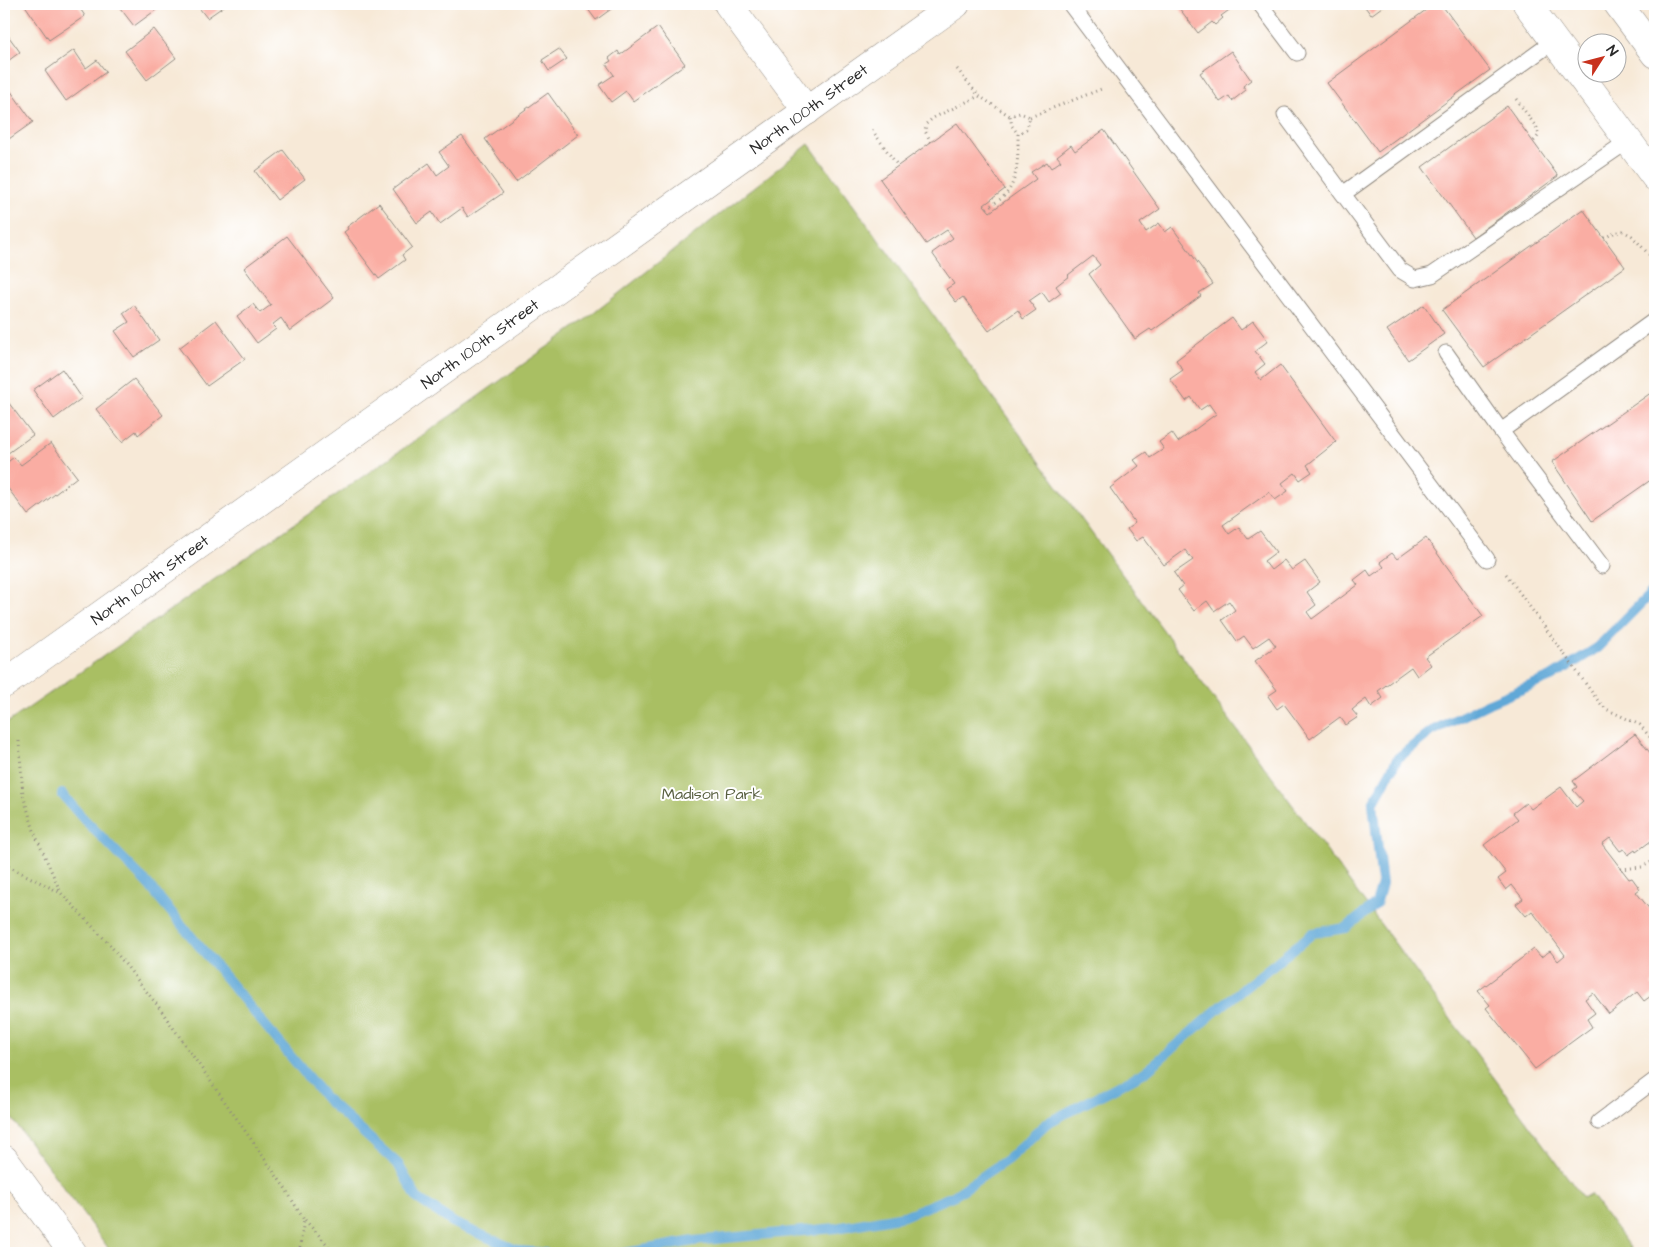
<svg xmlns="http://www.w3.org/2000/svg" width="1659" height="1257" font-family="'Architects Daughter',sans-serif">
<style>
.green{fill:#a9bf63;stroke:#6a7547}
.lines{fill:none;stroke-linecap:round;stroke-linejoin:round}
.stream{stroke:#60a8d7;stroke-width:10}
.building{fill:#faada3}
.service-casing{stroke:#918a81;stroke-width:17}
.minor-casing{stroke:#918a81;stroke-width:29}
.tertiary-casing{stroke:#918a81;stroke-width:29}
.secondary-casing{stroke:#918a81;stroke-width:29}
.path{stroke:#918a81;stroke-width:3;stroke-dasharray:1 4;stroke-linecap:butt}
.service{stroke:#fff;stroke-width:15}
.minor{stroke:#fff;stroke-width:28}
.tertiary{stroke:#fff;stroke-width:28}
.secondary{stroke:#fff;stroke-width:28}
.labels{text-anchor:middle;dominant-baseline:central;stroke-width:4;stroke-linejoin:round;paint-order:stroke}
.street-label{font-size:16px;fill:#2b2b2b;stroke:#fff}
.park-label{font-size:16px;fill:#575f3f;stroke:#fff}
</style>
<rect width="100%" height="100%" fill="#fff"/>
<filter id="ink" filterUnits="userSpaceOnUse"><feTurbulence type="fractalNoise" baseFrequency=".02" numOctaves="2"/><feDisplacementMap in="SourceGraphic" scale="10" xChannelSelector="R" yChannelSelector="G"/><feConvolveMatrix kernelMatrix="1 2 1 2 8 2 1 2 1" color-interpolation-filters="sRGB"/></filter>
<filter id="wash" filterUnits="userSpaceOnUse"><feTurbulence type="fractalNoise" baseFrequency=".0096" numOctaves="4" result="noise"/><feDisplacementMap in="SourceGraphic" scale="20" xChannelSelector="R" yChannelSelector="G"/><feGaussianBlur stdDeviation="1.12" result="paint"/><feColorMatrix in="noise" values="0 0 0 0 0 0 0 0 0 0 0 0 0 0 0 0 0 1.4 0 .05"/><feComposite in="paint" operator="in"/></filter>
<g filter="url(#wash)">
<rect width="100%" height="100%" fill="#f7e9d7"/>
<!-- green -->
<path class="green" d="M809 144 1093 535 1583 1198 1590 1194 1634 1253H112L4 1108V725L469 403 585 320Z"/>
<g class="lines">
<!-- stream -->
<path class="stream" d="M62 794 80 815 147 883 327 1100 398 1164 417 1198 454 1223 519 1251 545 1253
M625 1253 694 1241 836 1228 904 1216 955 1195 1008 1159 1047 1123 1145 1072 1218 1009 1313 933 1346 928 1376 904 1382 884 1373 803 1398 758 1432 731 1489 703 1551 677 1597 648 1655 589"/>
</g>
<g id="blocks">
<!-- building -->
<path class="building" d="M24 4H77L85 16 49 40Z
M117 4H164L134 26Z
M196 4H227L207 18Z
M584 4H618L596 20Z
M1176 4H1234L1236 5 1221 16 1223 18 1215 25 1212 22 1198 33Z
M1363 4H1386L1371 15Z
M1434 4H1441L1490 70 1378 152 1327 83Z
M658 27 685 64 633 101 626 91 611 102 599 85 614 75 606 64 611 61 609 58 618 51 620 55Z
M154 29 176 58 147 80 125 51Z
M4 30 20 52 4 64Z
M559 49 567 59 549 71 542 60Z
M74 50 86 68 97 60 106 72 66 101 45 71Z
M1231 51 1251 80 1243 86 1246 90 1232 101 1229 96 1220 102 1200 73Z
M10 90 33 122 6 141 4 138V95Z
M548 93 578 135 516 182 485 139Z
M1507 106 1558 176 1473 237 1422 167Z
M957 123 1005 189 984 205 990 212 1036 179 1031 172 1047 162 1051 168 1061 161 1057 156 1071 145 1075 151 1104 130 1160 209 1140 223 1146 232 1159 223 1165 232 1172 227 1213 284 1199 293 1201 296 1152 331 1150 329 1135 339 1089 274 1100 265 1093 256 1068 275 1069 276 1056 286 1061 293 1049 302 1042 292 1029 301 1036 310 1023 319 1018 310 989 331 963 297 956 302 946 289 954 284 932 253 953 238 947 230 926 244 880 179Z
M462 136 503 193 468 217 462 208 440 224 432 212 417 223 393 189 429 163 437 175 449 166 439 152Z
M283 150 305 179 277 200 255 171Z
M379 203 412 247 402 255 405 260 379 279 344 232 348 229 347 227Z
M1583 209 1625 267 1484 367 1442 310Z
M287 236 334 298 290 331 281 318 272 325 276 329 257 343 237 316 253 304 260 313 271 305 244 268Z
M134 305 159 340 134 357 115 331 129 322 123 313Z
M1424 305 1444 334 1408 360 1387 330Z
M1232 318 1241 330 1253 321 1268 341 1255 351 1265 364 1255 372 1261 380 1280 365 1336 442 1307 465 1312 472 1300 480 1295 473 1282 483 1288 491 1275 500 1269 492 1223 525 1229 534 1239 527 1248 539 1260 531 1276 552 1264 561 1271 570 1284 560 1292 570 1305 561 1320 582 1307 592 1316 605 1307 612 1312 619 1358 585 1354 580 1367 570 1371 576 1384 567 1380 562 1392 553 1397 559 1426 538 1483 616 1425 657 1431 665 1417 676 1411 667 1378 691 1383 698 1371 707 1366 699 1358 705 1352 710 1358 717 1346 725 1340 717 1310 739 1284 704 1277 709 1268 696 1277 690 1255 661 1276 646 1269 637 1253 648 1244 636 1237 641 1222 620 1235 610 1229 601 1214 611 1207 601 1194 611 1178 590 1183 586 1174 573 1193 560 1185 550 1164 565 1143 537 1136 541 1127 529 1135 523 1110 488 1139 466 1134 460 1146 452 1150 458 1164 449 1159 442 1172 433 1178 442 1216 414 1209 404 1200 410 1191 397 1186 401 1170 379 1183 370 1176 360Z
M216 320 245 359 207 386 179 348Z
M62 369 82 398 54 419 33 390Z
M134 379 163 415 138 435 136 431 122 442 96 409Z
M1655 390V477L1592 521 1552 462Z
M5 398 33 435 4 456V399Z
M51 443 77 477 28 515 4 483V465L14 457 21 465Z
M1635 734 1655 759V838L1636 852 1635 850 1628 855 1624 849 1620 851 1610 838 1602 844 1629 879 1632 878 1640 889 1636 892 1655 916V981L1651 984 1655 989V993L1644 1001 1637 992 1609 1014 1593 993 1585 999 1595 1013 1587 1019 1592 1027 1535 1069 1486 1008 1490 1005 1478 991 1534 949 1541 957 1550 951 1558 961 1565 955 1532 911 1526 916 1516 904 1523 899 1512 885 1506 890 1498 879 1506 873 1484 845 1518 819 1513 813 1526 803 1531 809 1561 787 1576 807 1583 801 1573 790 1577 787 1573 781Z"/>
</g>
</g>
<g filter="url(#ink)">
<use href="#blocks" fill-opacity="0" stroke="#918a81" stroke-width="1"/>
<g class="lines">
<!-- service casing -->
<g class="service-casing">
<path id="service" d="M1070 4 1487 559
M1260 4 1297 53
M1554 41 1343 194 1400 270 1415 279 1432 275 1628 141
M1285 115 1343 194
M1446 353 1501 431
M1602 566 1501 431 1655 320
M1599 1122 1655 1080"/>
</g>
<!-- minor casing -->
<g class="minor-casing">
<path id="minor" d="M728 4 807 111
M4 1159 73 1253"/>
</g>
<!-- tertiary casing -->
<g class="tertiary-casing">
<path id="tertiary" d="M4 684 956 4"/>
</g>
<!-- secondary casing -->
<g class="secondary-casing">
<path id="secondary" d="M1527 4 1655 177
M1618 4 1655 54"/>
</g>
<!-- path -->
<path class="path" d="M957 69 979 96 1010 116
M1516 99 1537 128 1539 135 1533 142
M1030 117 1104 88
M872 130 898 166
M931 142 925 131 926 124 933 118 979 96
M987 208C993 204 1002 199 1006 194 1019 179 1018 152 1018 134L1012 126 1010 116 1020 113 1030 117 1027 129 1018 134
M1604 238 1614 233 1623 231 1632 236 1655 261
M1506 574 1599 702 1606 709 1640 725 1655 743
M19 741 23 795 35 834 61 893 110 945 158 1006 285 1188 304 1220 299 1253
M4 864 61 893
M1621 869 1642 867 1655 860
M305 1220 335 1253"/>
<!-- service -->
<use href="#service" class="service"/>
<!-- minor -->
<use href="#minor" class="minor"/>
<!-- tertiary -->
<use href="#tertiary" class="tertiary"/>
<!-- secondary -->
<use href="#secondary" class="secondary"/>
</g>
</g>
<g class="labels">
<!-- street labels -->
<g class="street-label">
<text transform="translate(809 109) rotate(-36)">North 100th Street</text>
<text transform="translate(480 344) rotate(-36)">North 100th Street</text>
<text transform="translate(150 580) rotate(-36)">North 100th Street</text>
</g>
<!-- park labels -->
<g class="park-label">
<text x="712" y="794">Madison Park</text>
</g>
</g>
<!-- margin -->
<rect width="1659" height="1257" fill="none" stroke="#fff" stroke-width="20"/>
<!-- north arrow -->
<g transform="translate(1602 58) rotate(54)"><circle r="24" fill="#ffffff" stroke="#aaaaaa"/>
<path d="M0-4L9 19L0 12L-9 19Z" fill="#c8321e"/>
<text y="-8" font-size="14" font-weight="bold" text-anchor="middle" fill="#2b2b2b">N</text>
</g>
</svg>
